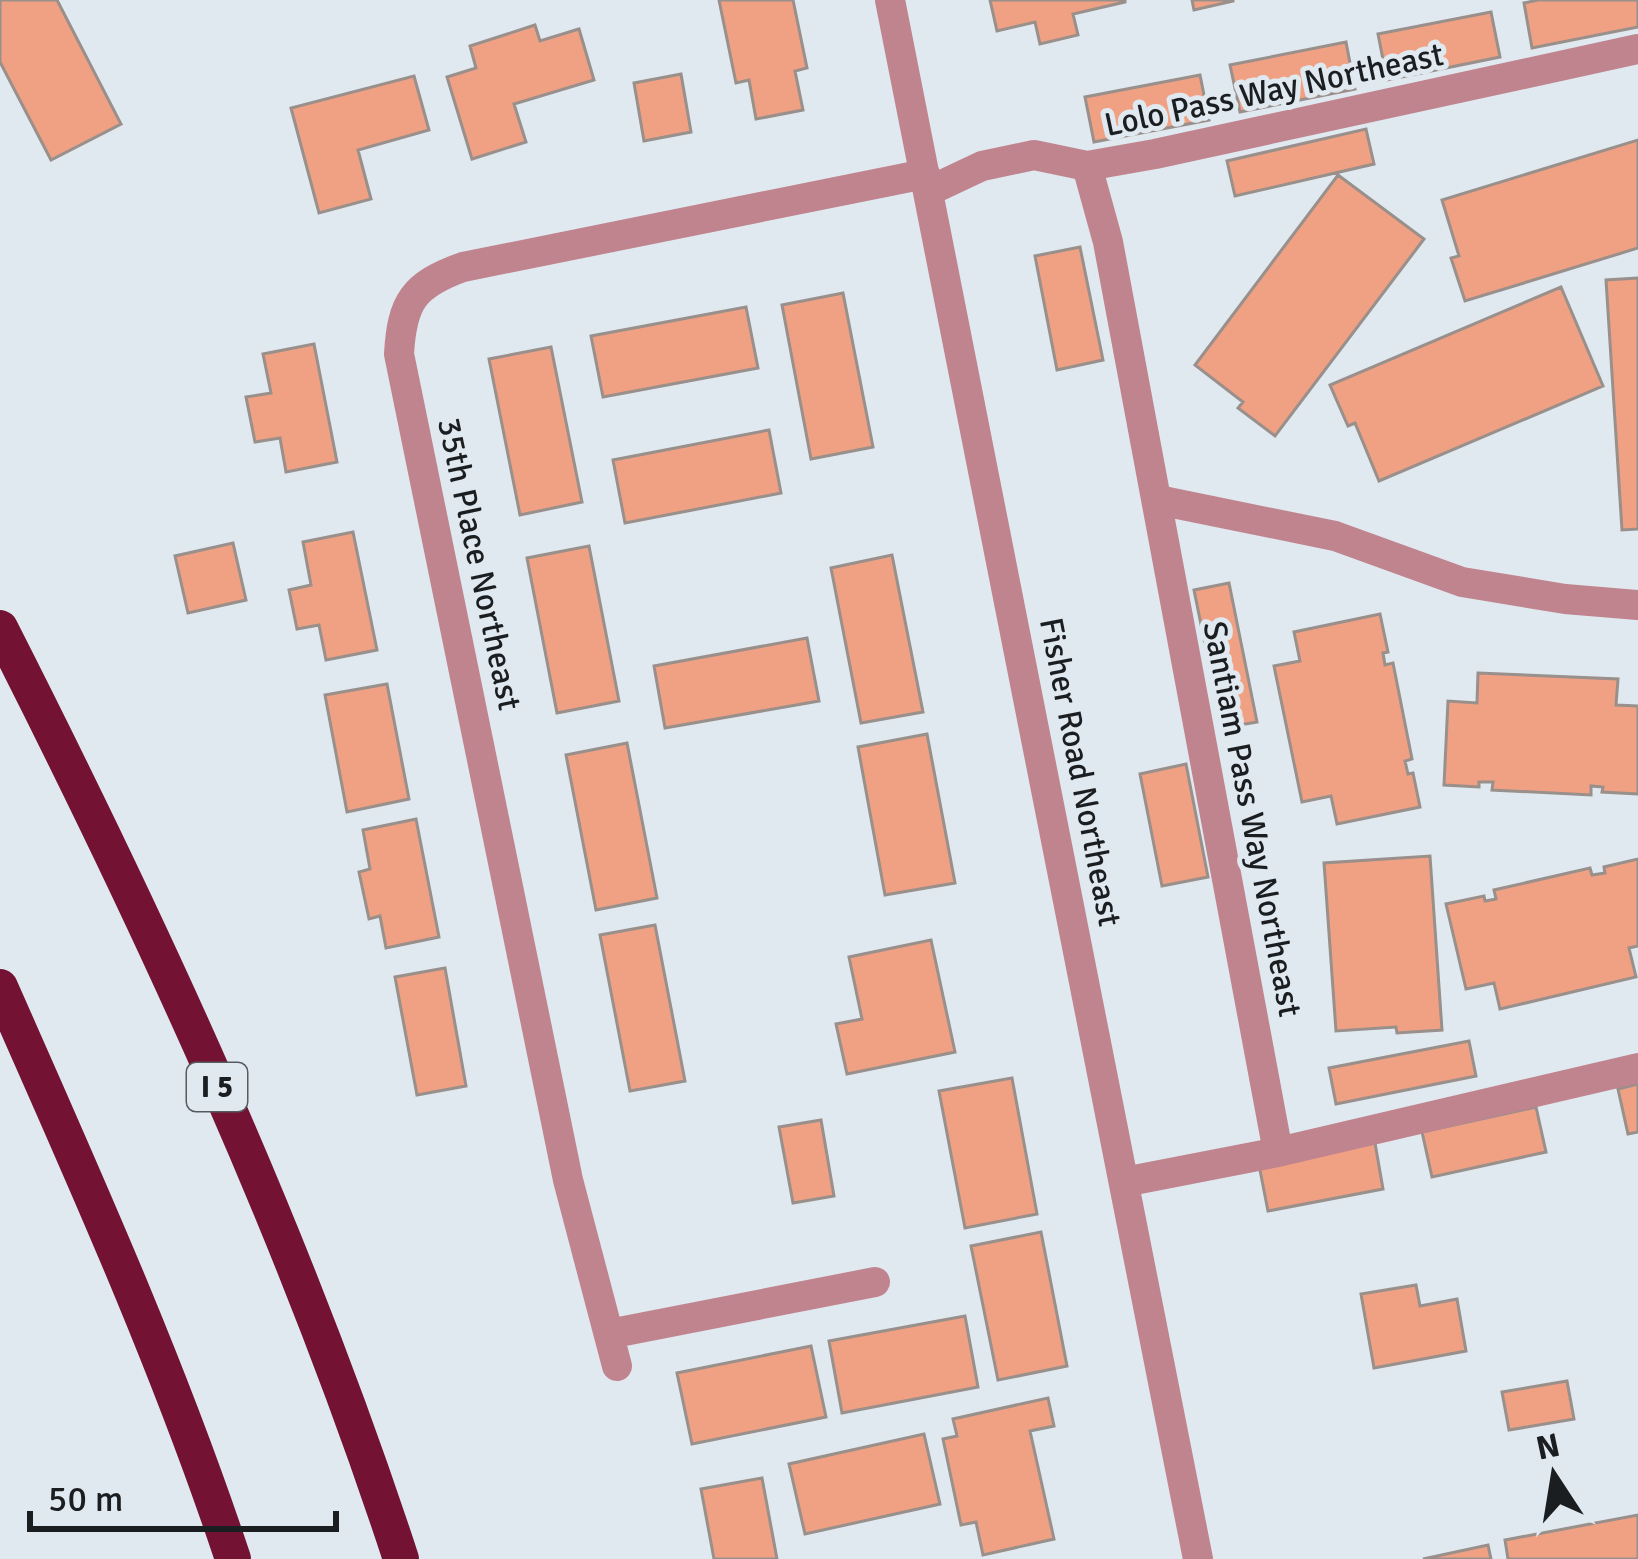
<svg xmlns="http://www.w3.org/2000/svg" width="1638" height="1559" font-family="Signika,sans-serif">
<style>
.building{fill:#f0a184;stroke:#998f8b;stroke-width:3}
.lines{fill:none;stroke-linecap:round;stroke-linejoin:round}
.minor{stroke:#bf848e;stroke-width:30}
.highway{stroke:#731232;stroke-width:36}
.labels{text-anchor:middle;dominant-baseline:central;stroke-width:10;stroke-linejoin:round;paint-order:stroke}
.shield{fill:#e0e8f0;stroke:#565b5f;stroke-width:3}
.shield-label{font-size:30px;font-weight:bold;fill:#1b1e21}
.street-label{font-size:33px;fill:#1b1e21;stroke:#e0e8f0}
</style>
<rect width="100%" height="100%" fill="#e0e8f0"/>
<!-- building -->
<path class="building" d="M0 0H57L121 124 51 160 0 62Z
M719 0H793L807 68 795 71 803 110 756 119 749 80 736 83Z
M990 0H1125V2L1073 14 1078 35 1040 44 1035 22 997 31Z
M1192 0H1233V1L1194 10Z
M1538 0H1638V27L1532 48 1524 3Z
M1491 12 1500 57 1387 80 1378 34Z
M535 25 540 41 579 29 594 80 514 104 526 142 472 159 447 77 476 68 470 46Z
M1346 42 1355 89 1240 112 1230 65Z
M681 74 691 132 644 141 634 83Z
M1200 75 1209 120 1094 142 1085 97Z
M414 76 429 130 358 150 371 199 319 213 291 108Z
M1366 129 1374 164 1235 196 1227 161Z
M1638 140V248L1465 301 1451 258 1459 256 1442 200Z
M1338 175 1424 239 1275 436 1238 408 1243 402 1195 365Z
M1080 247 1103 360 1057 370 1035 256Z
M1638 278V529L1622 530 1606 280Z
M1561 287 1603 386 1379 481 1355 423 1348 426 1330 385Z
M843 293 873 447 811 459 782 305Z
M746 307 758 368 603 397 591 336Z
M314 344 337 462 286 472 280 438 255 442 246 397 271 393 263 354Z
M551 347 582 502 520 515 489 359Z
M769 430 781 493 625 523 613 460Z
M353 532 377 650 326 660 319 625 297 629 289 590 311 585 303 542Z
M233 543 246 600 188 613 175 556Z
M589 546 619 701 557 713 527 558Z
M892 555 923 712 861 723 831 568Z
M1229 583 1257 722 1222 728 1194 590Z
M1380 614 1388 652 1383 653 1385 665 1393 663 1412 759 1405 761 1408 774 1413 773 1420 807 1337 824 1331 796 1302 802 1274 666 1300 661 1294 632Z
M807 638 819 701 665 728 654 666Z
M1478 673 1618 679 1616 705 1638 706V794L1602 792 1603 787 1591 786V795L1492 790 1493 782H1479V787L1444 785 1448 701 1477 703Z
M387 684 409 799 347 812 325 695Z
M927 734 955 883 885 895 858 747Z
M627 743 657 898 596 910 566 755Z
M1186 764 1208 877 1162 886 1140 774Z
M416 819 439 937 386 948 380 916 369 919 359 872 370 869 363 830Z
M1430 856 1442 1030 1397 1033 1396 1027 1336 1031 1324 863Z
M1638 859V946L1629 948 1636 977 1500 1009 1494 983 1466 989 1446 904 1484 896 1485 901 1496 899 1494 890 1590 868 1592 875 1605 873 1604 867Z
M655 925 685 1081 630 1091 600 935Z
M931 940 955 1052 847 1074 836 1024 862 1019 849 957Z
M445 968 466 1086 417 1095 395 977Z
M1469 1041 1476 1076 1336 1104 1329 1068Z
M1012 1078 1037 1214 965 1228 939 1091Z
M1638 1084V1132L1628 1134 1618 1089Z
M1536 1107 1546 1152 1432 1177 1422 1132Z
M821 1120 834 1196 793 1203 779 1127Z
M1375 1143 1383 1189 1268 1211 1259 1165Z
M1041 1232 1067 1366 998 1380 971 1246Z
M1416 1285 1420 1306 1457 1299 1466 1351 1374 1368 1361 1294Z
M965 1316 978 1387 842 1413 829 1341Z
M811 1346 826 1417 692 1444 677 1373Z
M1567 1381 1574 1419 1509 1430 1502 1392Z
M1048 1398 1054 1426 1030 1431 1054 1539 983 1555 976 1522 961 1525 943 1439 957 1436 953 1419Z
M924 1434 940 1504 805 1534 789 1464Z
M762 1478 777 1559H714L701 1489Z
M1638 1515V1559H1508L1505 1540Z
M1488 1545 1491 1559H1423Z"/>
<g class="lines">
<!-- minor -->
<path class="minor" d="M890 0 1198 1559
M1087 166 1108 242 1278 1152
M929 191 982 166 1034 155 1087 166 1155 154 1638 49
M1158 500 1335 536 1462 582 1565 599 1638 605
M1124 1182 1278 1152 1638 1068
M609 1334 875 1282
M617 1366 568 1180 399 354C402 302 413 285 463 267L925 174"/>
<!-- highway -->
<path class="highway" d="M0 628C153 929 296 1238 401 1559
M0 987C83 1175 168 1363 233 1559"/>
</g>
<g class="labels">
<!-- shield labels -->
<rect class="shield" x="187" y="1063" width="60" height="48" rx="9"/>
<g class="shield-label">
<text x="217" y="1087">I 5</text>
</g>
<!-- street labels -->
<g class="street-label">
<text transform="translate(1274 90) rotate(-12)">Lolo Pass Way Northeast</text>
<text transform="translate(479 564) rotate(78)">35th Place Northeast</text>
<text transform="translate(1080 772) rotate(79)">Fisher Road Northeast</text>
<text transform="translate(1252 819) rotate(79)">Santiam Pass Way Northeast</text>
</g>
</g>
<!-- north arrow -->
<g transform="translate(1554 1475) rotate(348)" stroke="#e0e8f0" stroke-width="9" paint-order="stroke">
<path d="M0-9L21 45L0 30L-21 45Z" fill="#1b1e21"/>
<text y="-18" font-size="33" font-weight="bold" text-anchor="middle" fill="#1b1e21">N</text>
</g>
<!-- scale -->
<path d="M30 1511v18h306v-18" fill="none" stroke="#1b1e21" stroke-width="6"/>
<text x="48" y="1511" font-size="36" fill="#1b1e21" stroke="#e0e8f0" stroke-width="9" paint-order="stroke">50 m</text>
</svg>
